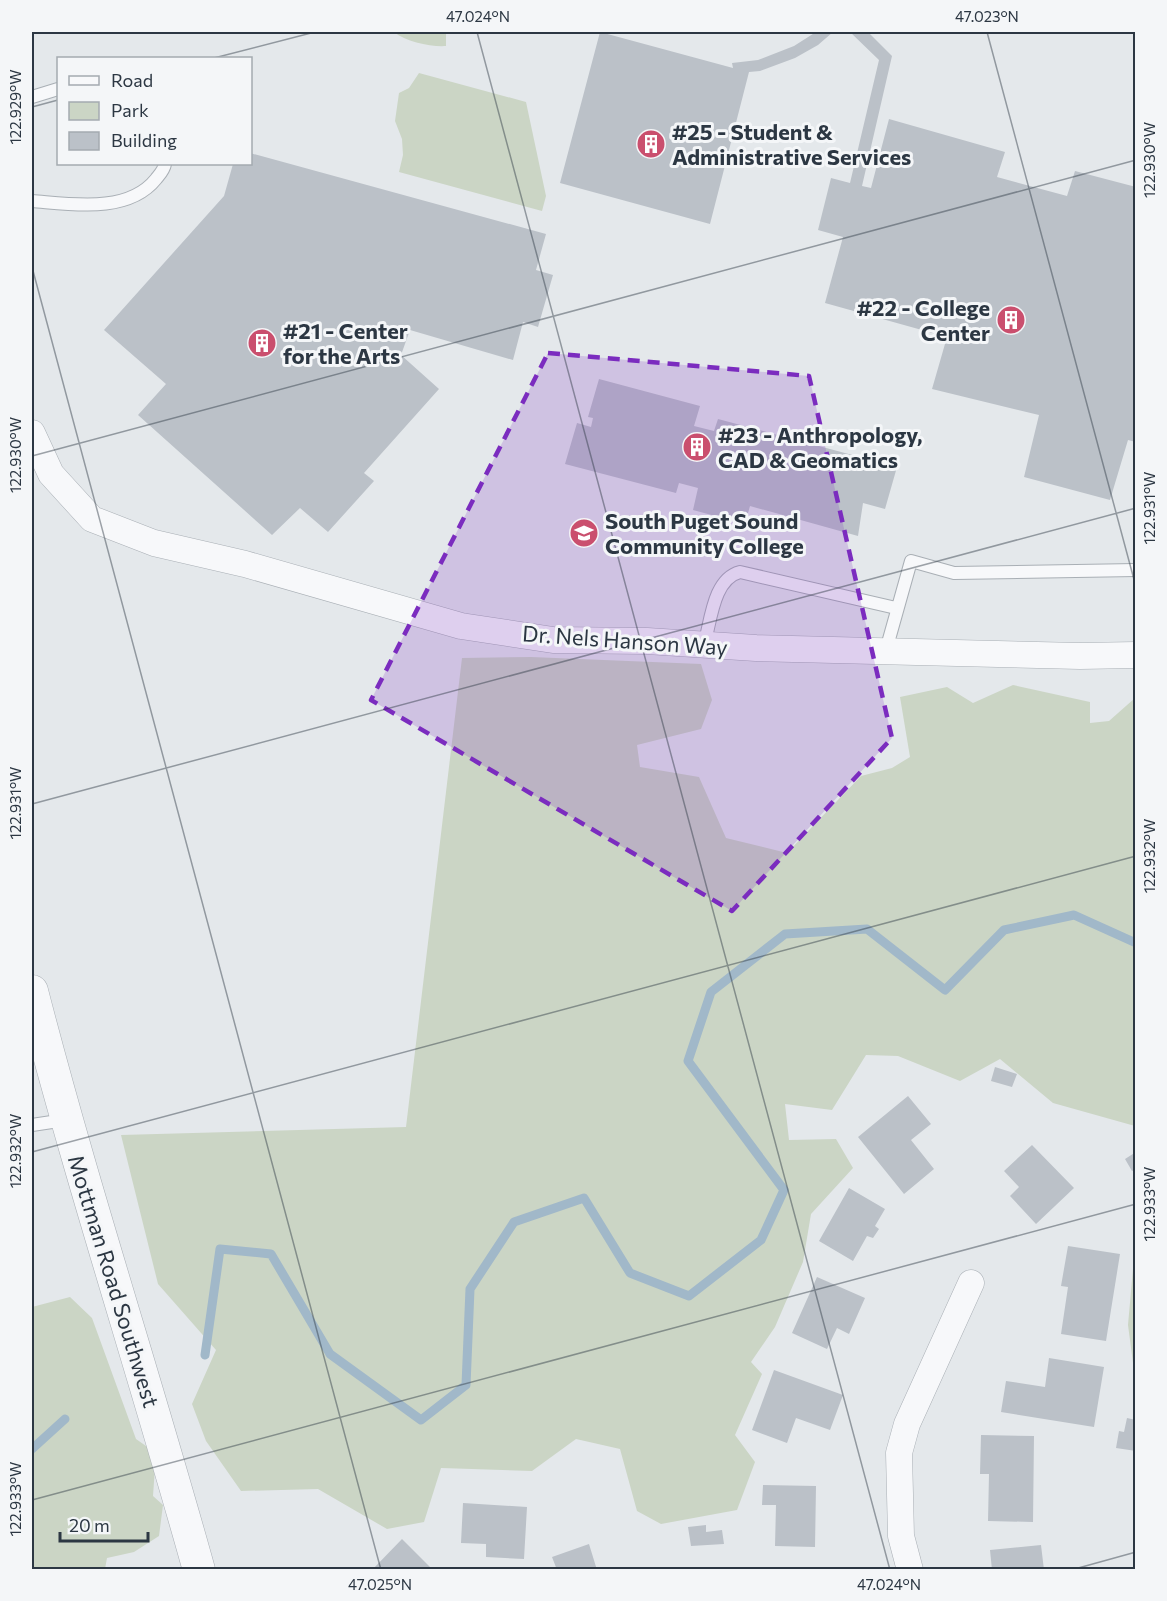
<svg xmlns="http://www.w3.org/2000/svg" width="1167" height="1601" font-family="Commissioner,sans-serif">
<style>
.green{fill:#cbd5c5}
.lines{fill:none;stroke-linecap:round;stroke-linejoin:round}
.stream{stroke:#a1b8c9;stroke-width:9}
.building{fill:#bbc1c8}
.service-casing{stroke:#a9afb5;stroke-width:14}
.minor-casing{stroke:#a9afb5;stroke-width:27}
.tertiary-casing{stroke:#a9afb5;stroke-width:33}
.service{stroke:#f7f8fa;stroke-width:12}
.minor{stroke:#f7f8fa;stroke-width:26}
.tertiary{stroke:#f7f8fa;stroke-width:32}
.marked{fill:#7b2cbf;fill-opacity:0.2;stroke:#7b2cbf;stroke-width:4.5;stroke-dasharray:12 8;stroke-linejoin:round}
.ticks{fill:none;stroke:#2c3743;stroke-width:1.5;stroke-opacity:0.45}
.labels{text-anchor:middle;dominant-baseline:central;stroke-width:6;stroke-linejoin:round;paint-order:stroke}
.poi-label{font-size:22px;font-weight:bold;fill:#2c3743;stroke:#f4f6f8;text-anchor:start}
.street-label{font-size:22px;fill:#2c3743;stroke:#f4f6f8}
.neatline{fill:none;stroke:#2c3743;stroke-width:2}
.ticks-label{font-size:15px;text-anchor:middle;fill:#2c3743}
</style>
<rect width="100%" height="100%" fill="#e4e8eb"/>
<!-- green -->
<path class="green" d="M394 32H446V46C431 47 406 42 394 32Z
M419 73 526 102 546 196 542 211 399 172 403 155 402 139 395 121 399 93 409 88Z
M531 657 701 664 712 700 701 729 637 745 640 767 699 777 726 838 787 853 861 776 892 768 910 757 900 697 947 687 973 703 1013 685 1090 702V723L1109 721 1135 698V1126L1053 1103 1000 1059 960 1081 898 1056 866 1055 832 1110 785 1104 789 1140 836 1139 853 1168 811 1214 803 1262 775 1327 751 1362 762 1374 735 1435 755 1462 737 1510 661 1524 637 1511 620 1449 576 1439 532 1471 441 1468 424 1522 387 1529 318 1489 241 1491 206 1441 192 1404 216 1350 158 1284 121 1135 406 1127 462 658Z
M1135 1246H1136L1135 1378 1128 1325Z
M70 1297 92 1318 136 1439 156 1453 153 1496 163 1505 159 1536 134 1552 107 1558 105 1569 32 1570V1307Z"/>
<g class="lines">
<!-- stream -->
<path class="stream" d="M205 1355 220 1249 271 1254 330 1354 421 1420 466 1385 470 1289 514 1222 584 1198 630 1273 689 1296 761 1240 784 1190 688 1061 711 992 785 934 867 929 945 990 1004 930 1074 915 1136 943
M32 1449 65 1419"/>
</g>
<!-- building -->
<path class="building" d="M600 32 733 68 732 63 758 60 794 46 816 32H833L818 45 795 58 760 71 749 72 710 224 560 183Z
M850 32H868L892 56 862 186 871 188 889 119 1005 152 997 177 1067 196 1075 171 1136 187V442L1128 440 1110 500 1024 477 1039 415 932 389 947 337 825 303 843 237 818 230 831 178 850 183 879 60Z
M250 153 546 234 536 270 553 275 538 327 523 322 513 360 410 330 401 355 439 389 364 473 374 481 328 532 300 508 272 535 138 415 166 384 104 330 224 196 233 164H250Z
M599 379 700 406 694 426 714 431 718 419 897 467 885 509 863 503 858 536 750 506 745 524 693 510 698 488 679 483 676 493 565 464 577 423 591 427 593 418 588 417Z
M995 1067 1017 1074 1012 1087 991 1081Z
M908 1096 931 1124 911 1140 934 1169 904 1194 858 1137Z
M1032 1145 1074 1188 1036 1224 1010 1196 1019 1187 1004 1171Z
M1136 1152V1169L1132 1171 1125 1159Z
M849 1188 885 1209 875 1226 879 1229 873 1238 867 1236 853 1261 819 1241Z
M1068 1246 1120 1254 1106 1341 1061 1334 1068 1287 1061 1286Z
M817 1277 865 1298 849 1334 837 1328 827 1349 792 1333Z
M1049 1358 1104 1367 1094 1427 1001 1412 1006 1381 1045 1387Z
M774 1370 843 1395 830 1430 796 1418 787 1443 752 1430Z
M1127 1418 1136 1420V1451L1116 1448 1119 1431 1124 1432Z
M981 1435 1034 1436 1033 1522 988 1521 989 1474H980Z
M763 1485 816 1486 815 1547 775 1546 776 1505H762Z
M463 1503 527 1507 524 1559 486 1557V1544L461 1543Z
M706 1525V1532L722 1530 724 1544 691 1546 688 1527Z
M402 1539 430 1567 427 1570H372Z
M589 1544 597 1570H557L552 1557Z
M1041 1545 1044 1570H992L990 1550Z"/>
<g class="lines">
<!-- service casing -->
<g class="service-casing">
<path id="service" d="M32 97 58 89
M32 201C71 204 128 214 156 179 160 174 164 170 165 164
M704 645C711 621 713 579 740 572L896 608
M886 650 911 561 954 573 1136 570
M32 1125 65 1120"/>
</g>
<!-- minor casing -->
<g class="minor-casing">
<path id="minor" d="M32 433 51 474 92 519 154 543 245 564 461 626 553 640 647 641 756 648 1080 656 1136 655
M910 1570 901 1536 899 1453 907 1424 971 1283"/>
</g>
<!-- tertiary casing -->
<g class="tertiary-casing">
<path id="tertiary" d="M32 991C82 1185 145 1376 199 1570"/>
</g>
<!-- service -->
<use href="#service" class="service"/>
<!-- minor -->
<use href="#minor" class="minor"/>
<!-- tertiary -->
<use href="#tertiary" class="tertiary"/>
</g>
<!-- marked area -->
<path class="marked" d="M548 353 809 376 892 738 732 911 371 700Z"/>
<!-- ticks -->
<path class="ticks" d="M477 32 890 1570M987 32 1136 587M214 58 315 32M32 107 58 100M32 267 381 1570M32 456 1136 160M32 804 1136 508M32 1152 1136 856M32 1500 1136 1204M1071 1570 1136 1552"/>
<!-- icons -->
<defs>
<g id="building-disc" transform="scale(1.5)"><circle r="9.5" fill="#ca4f6e" stroke="#f4f6f8"/><path d="M-4-6H4V6H1V3H-1V6H-4ZM-2.5-4.3h1.7v1.8h-1.7ZM.8-4.3h1.7v1.8H.8ZM-2.5-1h1.7V.8h-1.7ZM.8-1h1.7V.8H.8Z" fill="#fff"/></g>
<g id="university-disc" transform="scale(1.5)"><circle r="9.5" fill="#ca4f6e" stroke="#f4f6f8"/><path d="M0-5L7-2L0 1L-7-2ZM-4 1L0 2.5L4 1V4Q0 6-4 4Z" fill="#fff"/></g>
</defs>
<g fill-rule="evenodd">
<use href="#building-disc" x="651" y="144"/>
<use href="#building-disc" x="1011" y="320"/>
<use href="#building-disc" x="262" y="343"/>
<use href="#building-disc" x="697" y="447"/>
<use href="#university-disc" x="584" y="533"/>
</g>
<g class="labels">
<!-- poi labels -->
<g class="poi-label">
<text x="672" y="131">#25 - Student &amp;<tspan x="672" dy="25">Administrative Services</tspan></text>
<text x="990" y="307" text-anchor="end">#22 - College<tspan x="990" dy="25">Center</tspan></text>
<text x="283" y="330">#21 - Center<tspan x="283" dy="25">for the Arts</tspan></text>
<text x="718" y="434">#23 - Anthropology,<tspan x="718" dy="25">CAD &amp; Geomatics</tspan></text>
<text x="605" y="520">South Puget Sound<tspan x="605" dy="25">Community College</tspan></text>
</g>
<!-- street labels -->
<g class="street-label">
<text transform="translate(625 640) rotate(4)">Dr. Nels Hanson Way</text>
<text transform="translate(114 1281) rotate(73)">Mottman Road Southwest</text>
</g>
</g>
<!-- border -->
<rect width="1167" height="1601" fill="none" stroke="#f4f6f8" stroke-width="66"/>
<!-- legend -->
<rect x="57" y="57" width="195" height="108" fill="#f4f6f8" stroke="#a4aab0" stroke-width="1.5"/>
<rect x="69" y="76" width="30" height="9" fill="#f7f8fa" stroke="#a4aab0" stroke-width="1.5"/>
<text x="111" y="87" font-size="18" fill="#2c3743">Road</text>
<rect x="69" y="102" width="30" height="18" fill="#cbd5c5" stroke="#a4aab0" stroke-width="1.5"/>
<text x="111" y="117" font-size="18" fill="#2c3743">Park</text>
<rect x="69" y="132" width="30" height="18" fill="#bbc1c8" stroke="#a4aab0" stroke-width="1.5"/>
<text x="111" y="147" font-size="18" fill="#2c3743">Building</text>
<!-- scale -->
<path d="M60 1532v9h88v-9" fill="none" stroke="#2c3743" stroke-width="3"/>
<text x="69" y="1532" font-size="18" fill="#2c3743" stroke="#f4f6f8" stroke-width="4.5" paint-order="stroke">20 m</text>
<rect x="33" y="33" width="1101" height="1535" class="neatline"/>
<g class="ticks-label">
<text x="478" y="22">47.024°N</text>
<text x="987" y="22">47.023°N</text>
<text transform="translate(16 107) rotate(-90)" y="5">122.929°W</text>
<text transform="translate(1150 160) rotate(-90)" y="5">122.930°W</text>
<text transform="translate(16 455) rotate(-90)" y="5">122.930°W</text>
<text transform="translate(1150 508) rotate(-90)" y="5">122.931°W</text>
<text transform="translate(16 803) rotate(-90)" y="5">122.931°W</text>
<text transform="translate(1150 856) rotate(-90)" y="5">122.932°W</text>
<text transform="translate(16 1151) rotate(-90)" y="5">122.932°W</text>
<text transform="translate(1150 1204) rotate(-90)" y="5">122.933°W</text>
<text transform="translate(16 1499) rotate(-90)" y="5">122.933°W</text>
<text x="380" y="1590">47.025°N</text>
<text x="889" y="1590">47.024°N</text>
</g>
</svg>
